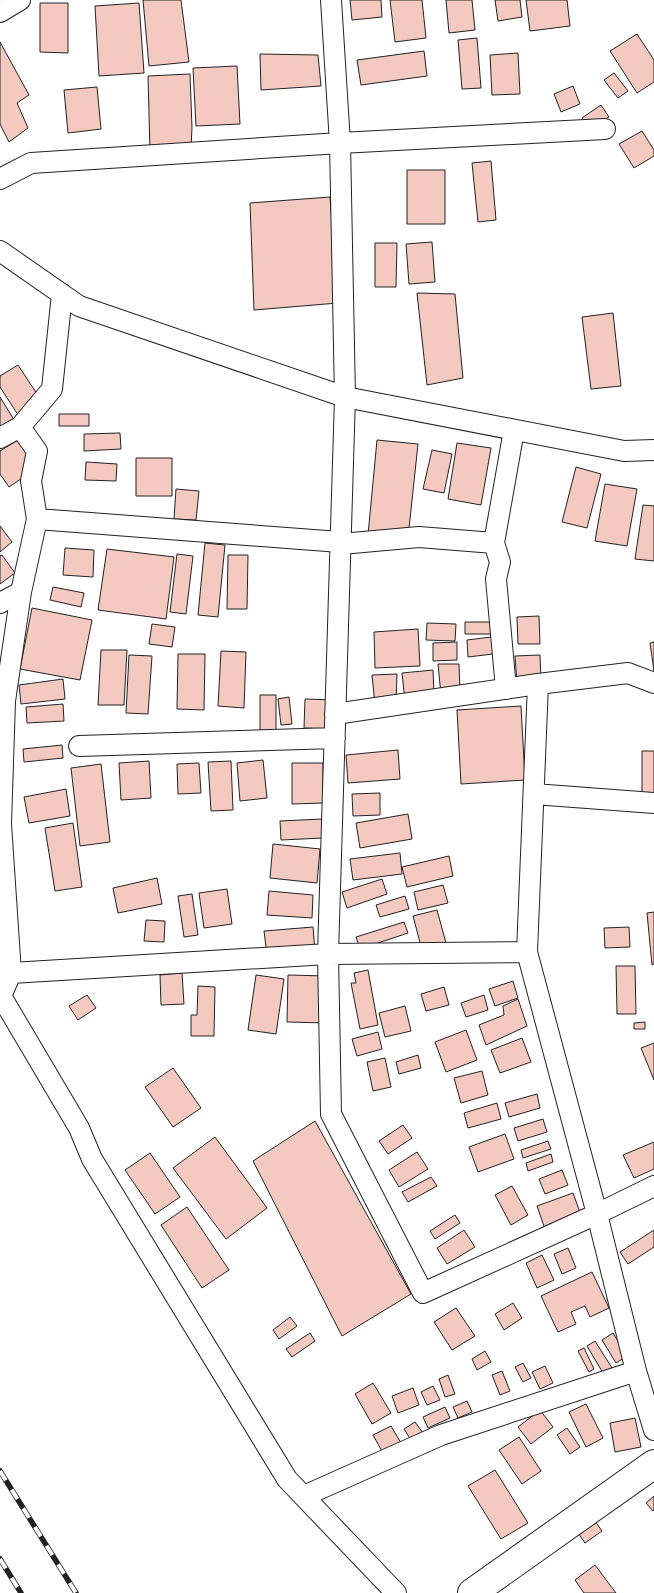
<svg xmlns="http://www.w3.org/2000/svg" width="654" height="1593" font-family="Cabin,sans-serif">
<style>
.building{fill:#f3c9c0;stroke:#222}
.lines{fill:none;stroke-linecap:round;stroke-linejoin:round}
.street-casing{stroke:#222;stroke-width:22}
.secondary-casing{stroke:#222;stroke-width:30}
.street{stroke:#fff;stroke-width:20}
.secondary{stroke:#fff;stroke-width:28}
.rail-casing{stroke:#222;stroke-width:5.5}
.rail{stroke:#fff;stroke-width:4;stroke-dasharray:11;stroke-linecap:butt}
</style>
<rect width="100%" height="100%" fill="#fff"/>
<!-- building -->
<path class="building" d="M143 0H181L189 62 149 66Z
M350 0H381L382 17 352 20Z
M390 0H422L426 38 395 42Z
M446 0H472L475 30 449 33Z
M495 0H520L522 17 498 21Z
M526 0H567L570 26 530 31Z
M40 3H68V53L40 52Z
M139 3 144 73 99 76 95 6Z
M637 34 654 60V82L637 93 610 51Z
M477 38 481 88 462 89 458 40Z
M0 42 29 95 17 103 28 128 9 142 0 124Z
M424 51 427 76 361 85 357 60Z
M518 53 520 94 492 95 490 55Z
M260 54 318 55 321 86 261 90Z
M237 66 240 124 196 126 193 68Z
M614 73 628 91 618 98 604 80Z
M190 74 192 128 191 147 150 152 148 76Z
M573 86 580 104 561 112 554 94Z
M97 87 101 129 68 133 64 90Z
M601 105 609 117 590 130 582 118Z
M642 131 654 150V156L634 168 619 144Z
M491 161 496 220 478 222 472 163Z
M407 170H445V224H407Z
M330 197 338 303 254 310 250 203Z
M432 242 435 282 409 284 406 244Z
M375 243H397L396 287H375Z
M417 293 455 294 463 378 427 385Z
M613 313 621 386 591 389 582 317Z
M18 365 45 406 22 421 0 387V376Z
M0 397 16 423 0 433Z
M59 414H89V426H59Z
M120 433 121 449 84 451V434Z
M24 436 43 464 9 487 0 474V451Z
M377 440 418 444 408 538 368 535Z
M457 443 491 448 481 505 448 499Z
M432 450 452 454 444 493 423 489Z
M136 458H172V496H136Z
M86 462 117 464 116 481 85 480Z
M576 467 601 474 587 528 562 522Z
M605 484 637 489 627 546 595 541Z
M176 489 199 491 196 520 174 519Z
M643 505 654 506V561L635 559Z
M0 526 12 542 0 552Z
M205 543 225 545 218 617 198 615Z
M65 548 94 550 93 577 63 575Z
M107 549 174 557 166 619 98 610Z
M177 554 193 556 186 614 170 612Z
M2 555 15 573 0 584V556Z
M228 555H248L247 609H227Z
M53 587 84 593 81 607 50 600Z
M32 608 92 620 80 680 20 669Z
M539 616 540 644H518L517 617Z
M465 622H500V634H465Z
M427 623 456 624 455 641 426 640Z
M152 624 175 627 172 647 149 644Z
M418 629 420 666 375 668 374 632Z
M499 636 501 653 468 657 467 640Z
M457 642V660L433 661V643Z
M654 642V671L650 643Z
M101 650H127L124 705H98Z
M221 651 246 652 244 708 218 706Z
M178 654H205L204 710 177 709Z
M129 655 152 656 148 714 126 713Z
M540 655 541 681 517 684 515 656Z
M438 664H459L460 693 441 695Z
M433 670 434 695 405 701 402 673Z
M397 674 396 703 375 705 372 675Z
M63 679 65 699 21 704 19 685Z
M260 695H276V731H260Z
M289 697 292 724 281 725 278 699Z
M305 699 336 700 334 729 304 728Z
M63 704 64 721 27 723 26 707Z
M521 706 525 780 461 784 457 710Z
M62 745 63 758 24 762 23 749Z
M398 750 400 779 348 783 346 755Z
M642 751H654V793H642Z
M263 760 267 798 240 801 237 763Z
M149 761 151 798 121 800 119 763Z
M231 761 233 810 211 811 208 762Z
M199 763 201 793 178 794 177 764Z
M292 763H323V803L292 804Z
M101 764 110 842 80 846 71 768Z
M66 789 70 816 29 823 24 797Z
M380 793V815L353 816 352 794Z
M408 814 412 839 360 848 356 823Z
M322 819 323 838 281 840 280 821Z
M73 823 82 887 55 891 45 828Z
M273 844 320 849 317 883 270 878Z
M400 853 402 874 353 880 350 859Z
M449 856 453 876 407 887 402 867Z
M157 878 162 904 118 913 113 888Z
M382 879 387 894 347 908 342 892Z
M443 885 448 903 418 910 414 892Z
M227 889 232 924 204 928 199 893Z
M269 891 313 895 312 918 267 915Z
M192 894 198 935 184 937 178 896Z
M405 896 409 909 380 917 376 905Z
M437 910 446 943 422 950 413 916Z
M654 912V964L652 965 647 913Z
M146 920 165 921 164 942 144 941Z
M404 922 408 933 360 949 356 937Z
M313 927 315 951 267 955 264 931Z
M629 927 630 947 605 948 604 928Z
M616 966H635L636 1014H617Z
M368 970 378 1025 360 1029 351 983H356L354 973Z
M182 973 184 1004 161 1005 160 975Z
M256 975 284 979 276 1034 248 1030Z
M288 975 327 976V1023L287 1022Z
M513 981 518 998 495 1006 489 989Z
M198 986 215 987 214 1036H191V1015H197Z
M444 987 449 1005 426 1011 421 994Z
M87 995 96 1008 78 1020 69 1006Z
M484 995 488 1010 466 1017 461 1003Z
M518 999 527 1026 486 1045 479 1025 504 1015 503 1006Z
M405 1006 411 1031 385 1037 379 1013Z
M645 1022V1029H634V1023Z
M466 1030 477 1060 446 1072 435 1042Z
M378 1032 382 1049 357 1056 352 1039Z
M522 1038 531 1062 500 1073 491 1050Z
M654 1043V1080L641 1048Z
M418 1055 421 1068 399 1074 396 1062Z
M385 1058 391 1087 373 1091 367 1062Z
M173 1068 201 1108 173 1127 145 1087Z
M482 1071 488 1095 461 1103 454 1078Z
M537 1094 540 1108 509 1117 505 1103Z
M497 1103 501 1119 468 1128 464 1113Z
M543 1119 547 1132 518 1141 514 1128Z
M315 1121 411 1294 342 1336 253 1161Z
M403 1125 412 1138 388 1154 379 1141Z
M505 1134 514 1159 478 1172 469 1147Z
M215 1137 267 1208 226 1239 173 1168Z
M548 1141 551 1149 523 1158 521 1150Z
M654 1142V1169L634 1178 623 1155Z
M417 1152 428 1169 399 1187 389 1170Z
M150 1153 180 1197 155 1214 125 1170Z
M551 1154 553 1162 528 1171 526 1163Z
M562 1170 568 1185 545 1194 539 1179Z
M431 1177 437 1186 408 1202 402 1192Z
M512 1186 528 1215 511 1225 495 1195Z
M573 1193 581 1215 545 1229 537 1206Z
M187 1207 229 1270 202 1288 161 1225Z
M455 1215 460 1223 435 1239 430 1231Z
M464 1230 475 1247 447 1264 437 1248Z
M654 1230V1247L628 1264 620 1252Z
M568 1248 576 1268 562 1274 554 1254Z
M542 1255 554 1280 537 1288 526 1263Z
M592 1272 609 1308 590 1317 585 1306 571 1312 576 1324 558 1332 541 1296Z
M513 1303 522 1318 504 1330 495 1314Z
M456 1308 475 1336 452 1350 434 1322Z
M290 1317 297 1326 279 1339 273 1330Z
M310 1333 315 1341 292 1357 286 1349Z
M613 1333 627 1356 616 1363 602 1340Z
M595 1341 612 1368 603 1373 587 1346Z
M584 1348 594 1369 589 1372 578 1351Z
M485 1351 491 1362 477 1370 472 1359Z
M523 1363 531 1378 523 1382 515 1367Z
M545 1366 553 1383 540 1389 532 1372Z
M502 1371 510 1391 500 1395 492 1375Z
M448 1375 455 1394 445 1397 439 1379Z
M373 1383 391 1413 372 1424 355 1394Z
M433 1386 440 1400 427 1405 421 1392Z
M413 1388 419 1405 398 1413 392 1396Z
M467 1401 472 1412 458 1418 453 1407Z
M586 1404 603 1438 586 1447 569 1412Z
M445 1407 450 1418 428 1428 423 1417Z
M540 1410 553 1427 531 1444 518 1427Z
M635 1418 641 1447 615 1452 610 1423Z
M415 1422 423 1433 411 1440 404 1429Z
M391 1426 401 1443 383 1453 373 1435Z
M567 1428 580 1447 570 1454 557 1435Z
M519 1437 541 1471 522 1484 499 1450Z
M495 1470 528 1523 501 1539 468 1486Z
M654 1496V1510L653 1511 646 1503Z
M595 1521 602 1531 585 1543 578 1533Z
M595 1565 616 1593H584L575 1580Z"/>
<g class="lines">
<!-- street casing -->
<g class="street-casing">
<path id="street" d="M331 0 340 143 345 397 328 954 331 1114 423 1293 597 1214 654 1186
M0 12 20 0
M0 179 31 163 340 143 605 129
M0 251 79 306 345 397 624 451 654 450
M20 427 37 451 31 481 37 519 21 592 5 701 1 824 11 973 1 996 79 1128 92 1159 287 1479 396 1593
M0 438 20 427 52 389 62 294
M37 519 340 542 341 544 419 537 494 543
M0 603 21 592
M538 684 527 952 597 1214 636 1371 654 1430
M506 689 496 579 500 562 494 543 514 430
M335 714 538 684 628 673 654 683
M79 746 335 738
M534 794 654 803
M3 962 11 973 328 954 527 952
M304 1496 441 1435 636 1371"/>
</g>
<!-- secondary casing -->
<g class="secondary-casing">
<path id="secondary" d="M472 1593 654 1464"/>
</g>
<!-- street -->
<use href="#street" class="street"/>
<!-- secondary -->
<use href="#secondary" class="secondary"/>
<!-- rail casing -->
<g class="rail-casing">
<path id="rail" d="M0 1471 76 1593
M0 1559 21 1593"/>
</g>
<!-- rail -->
<use href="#rail" class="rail"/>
</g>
</svg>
